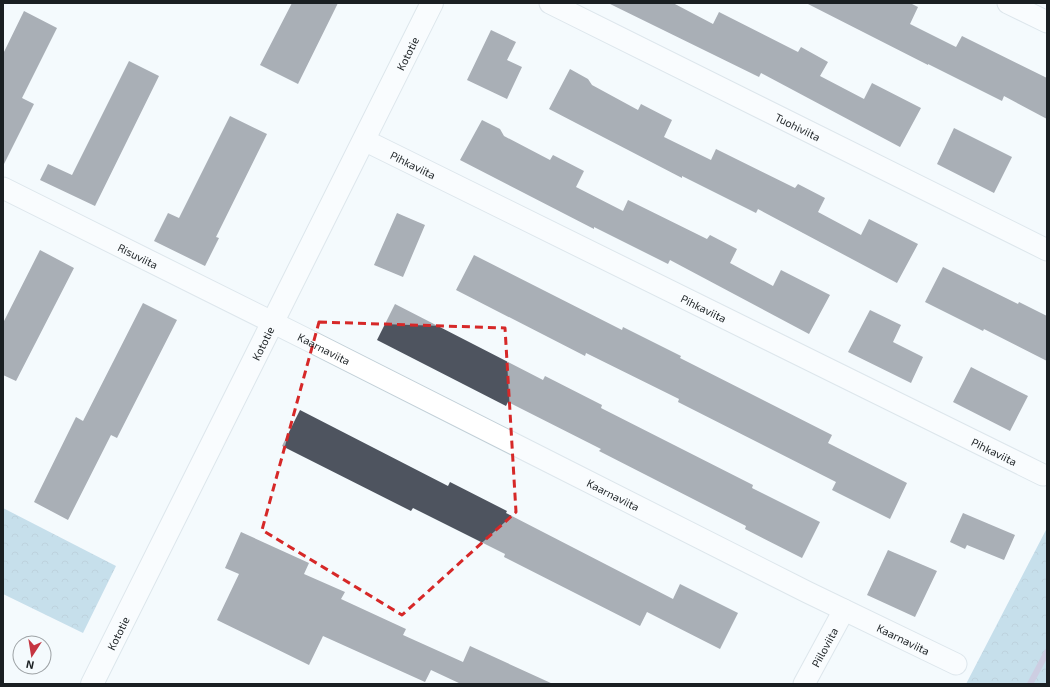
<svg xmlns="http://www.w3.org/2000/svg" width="1050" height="687" font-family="'Exo 2',sans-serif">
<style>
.forest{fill:url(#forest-crowns)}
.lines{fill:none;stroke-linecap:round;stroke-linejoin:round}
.stream{stroke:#9e99c2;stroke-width:6}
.building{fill:#4e545f}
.minor-casing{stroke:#c1cfd7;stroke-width:23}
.tertiary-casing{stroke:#c1cfd7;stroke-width:24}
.minor{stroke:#fff;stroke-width:21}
.tertiary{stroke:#fff;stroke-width:22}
.marked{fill:none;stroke:#d62828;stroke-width:3;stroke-dasharray:8 5;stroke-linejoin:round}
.labels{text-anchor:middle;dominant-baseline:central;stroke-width:4;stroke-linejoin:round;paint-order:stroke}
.street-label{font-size:11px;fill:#1a1f22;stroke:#f4fafd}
</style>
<defs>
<pattern id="forest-crowns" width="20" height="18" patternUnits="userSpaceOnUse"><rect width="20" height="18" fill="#8fbed6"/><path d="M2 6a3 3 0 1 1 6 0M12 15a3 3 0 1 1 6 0" fill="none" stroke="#7ba3b7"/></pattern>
</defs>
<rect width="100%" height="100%" fill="#f4fafd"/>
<!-- forest -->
<path class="forest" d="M3 508 116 566 83 633 3 594Z
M1047 528V684H966Z"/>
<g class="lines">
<!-- stream -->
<path class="stream" d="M1030 684 1047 652"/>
</g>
<!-- building -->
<path class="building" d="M292 3H338L298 84 260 65Z
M608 3H673L713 24 719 12 798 52 801 47 828 62 820 76 864 99 872 83 921 108 900 147 761 73 759 77Z
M806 3H910L918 7 910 24 956 47 962 36 1047 78V119L1004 96 1002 101 928 64V65Z
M24 11 57 28 22 98 34 104 3 166V54Z
M491 30 516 42 507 60 522 67 507 99 467 80Z
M129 61 159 76 95 206 40 180 48 164 72 175Z
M570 69 588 79 592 85 638 110 641 104 672 120 664 137 711 160 716 149 795 188 798 184 825 198 818 212 861 235 869 219 918 244 897 283 758 209 756 213 682 176V178L549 109Z
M230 116 267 134 216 237 219 238 205 266 154 241 168 213 179 218Z
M482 120 500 129 504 136 550 160 553 155 584 171 576 187 623 211 628 200 707 239 710 235 737 249 730 263 773 286 781 270 830 295 809 334 670 260 668 264 594 227V229L460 160Z
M954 128 1012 157 994 193 937 164Z
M397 213 425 225 403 277 374 265Z
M40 250 74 268 16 381 3 375V323Z
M474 255 622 330 623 327 681 356 680 358 832 435 828 443 907 483 890 519 832 490 836 482 678 402 679 399 586 353 585 356 456 290Z
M943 267 1018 304 1019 302 1047 316V361L984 329 983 331 925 302Z
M143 303 177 320 117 438 111 435 68 520 34 502 76 417 83 421Z
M395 304 543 380 545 376 602 405 601 408 753 485 752 488 820 522 802 558 745 529 746 526 599 451 601 449 508 402 506 406 377 340Z
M870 310 901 325 893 342 923 357 911 383 848 352Z
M971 367 1028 396 1010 431 953 402Z
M300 410 448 486 450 482 507 511 506 513 673 599 680 584 738 613 720 649 647 612 640 626 504 557 505 554 413 508 411 511 282 446Z
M963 513 1015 535 1004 560 967 545 965 549 950 542Z
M241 532 309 563 304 574 345 592 341 599 406 629 403 635 463 662 470 646 553 684H461L431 670 425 682 323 636 309 665 217 620 239 574 225 568Z
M888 550 937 571 915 617 867 595Z"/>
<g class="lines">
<!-- minor casing -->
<g class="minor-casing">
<g id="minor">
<path id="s1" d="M550 3 1047 250"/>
<path d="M1008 3 1047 22"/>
<path id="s2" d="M364 140 1043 475"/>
<path id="s3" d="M3 188 308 340 807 592 956 664"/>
<path id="s4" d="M804 684 844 610"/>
</g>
</g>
<!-- tertiary casing -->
<g class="tertiary-casing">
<g id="tertiary">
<path id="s5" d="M92 684 432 3"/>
</g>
</g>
<!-- minor -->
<use href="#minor" class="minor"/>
<!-- tertiary -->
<use href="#tertiary" class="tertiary"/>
</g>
<!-- marked area -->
<path d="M0 0H1050V687H0ZM319 322 505 328 516 512 402 615 262 530Z" fill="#f4fafd" fill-opacity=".55" fill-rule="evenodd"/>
<path class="marked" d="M319 322 505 328 516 512 402 615 262 530Z"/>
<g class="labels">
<!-- street labels -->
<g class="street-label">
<text stroke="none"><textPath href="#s5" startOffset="705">Kototie</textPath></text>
<text stroke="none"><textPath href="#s1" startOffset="277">Tuohiviita</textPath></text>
<text stroke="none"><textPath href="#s2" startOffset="55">Pihkaviita</textPath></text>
<text stroke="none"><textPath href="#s3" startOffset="151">Risuviita</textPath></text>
<text stroke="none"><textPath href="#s2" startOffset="379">Pihkaviita</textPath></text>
<text stroke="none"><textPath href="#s5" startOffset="381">Kototie</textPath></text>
<text stroke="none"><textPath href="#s3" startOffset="359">Kaarnaviita</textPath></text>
<text stroke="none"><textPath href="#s2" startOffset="703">Pihkaviita</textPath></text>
<text stroke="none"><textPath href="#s3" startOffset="683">Kaarnaviita</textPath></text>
<text stroke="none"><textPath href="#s5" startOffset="57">Kototie</textPath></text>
<text stroke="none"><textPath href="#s3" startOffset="1007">Kaarnaviita</textPath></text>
<text stroke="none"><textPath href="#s4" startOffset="42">Piiloviita</textPath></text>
</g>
</g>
<!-- border -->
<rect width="1050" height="687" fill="none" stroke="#1a1f22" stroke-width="8"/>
<!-- north arrow -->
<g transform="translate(32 655) rotate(192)"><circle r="19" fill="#f4fafd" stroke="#9da2a5"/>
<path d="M0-3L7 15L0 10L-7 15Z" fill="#c53541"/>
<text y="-6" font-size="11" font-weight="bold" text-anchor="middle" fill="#1a1f22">N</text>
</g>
</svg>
